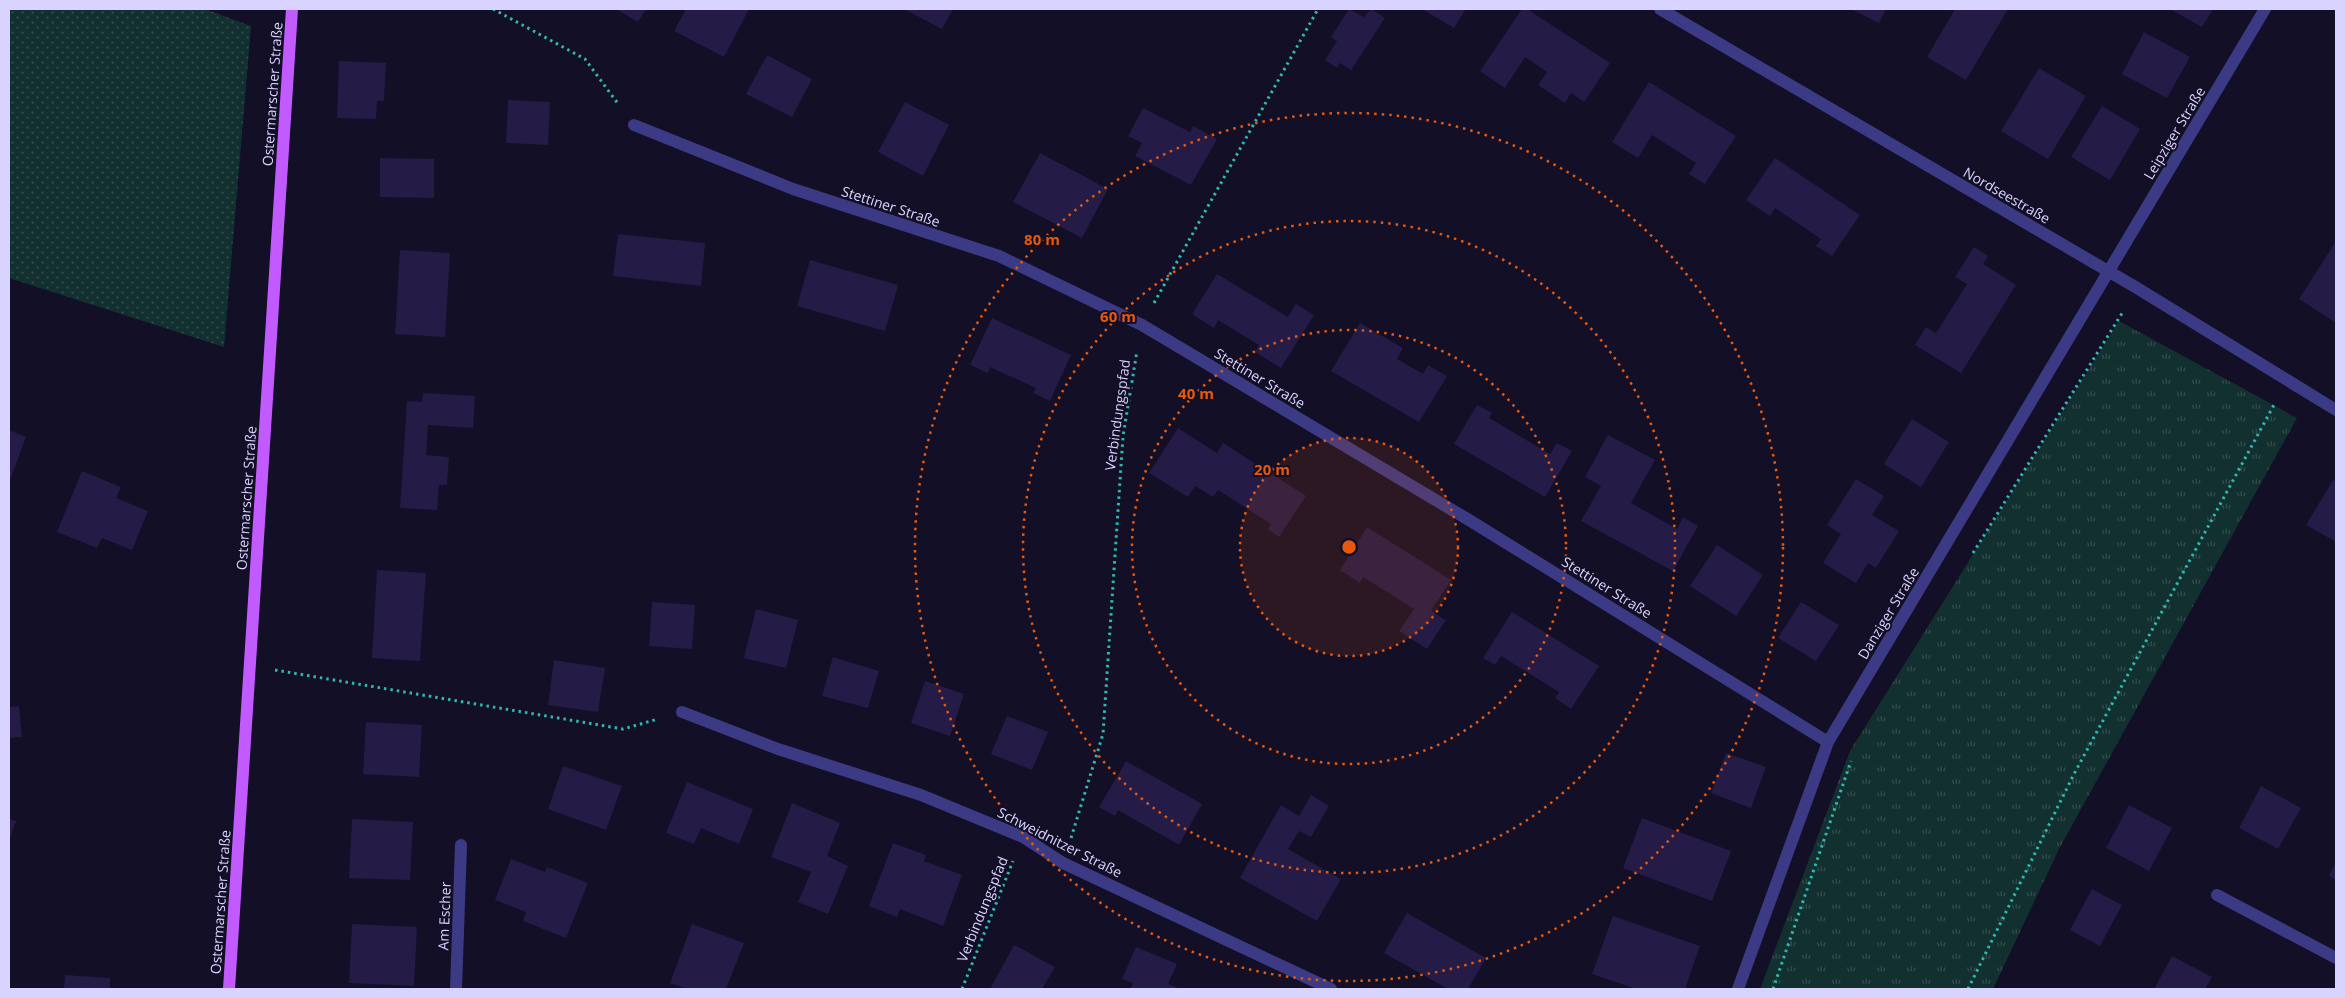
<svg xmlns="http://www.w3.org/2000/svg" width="2345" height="998" font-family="'Open Sans',sans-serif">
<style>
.grass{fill:url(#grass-dots)}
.park{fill:url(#park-tufts)}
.building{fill:#241b47}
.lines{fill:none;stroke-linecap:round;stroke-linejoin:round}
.path{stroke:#2fb8b0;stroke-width:3;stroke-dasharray:2.5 4;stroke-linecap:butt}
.minor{stroke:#3d3a85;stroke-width:12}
.major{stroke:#c25bff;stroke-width:12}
.ring{fill:none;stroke:#e8590c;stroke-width:2.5;stroke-dasharray:2.5 5}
.labels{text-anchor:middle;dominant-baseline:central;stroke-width:4;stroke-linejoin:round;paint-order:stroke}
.street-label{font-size:14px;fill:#d9d4ff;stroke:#130f26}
.centre{fill:#e8590c;stroke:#130f26;stroke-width:2.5}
.ring-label{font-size:15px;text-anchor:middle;font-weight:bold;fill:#e8590c;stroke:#130f26;stroke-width:4;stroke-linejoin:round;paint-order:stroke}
</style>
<defs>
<pattern id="grass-dots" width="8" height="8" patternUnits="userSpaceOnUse" patternTransform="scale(1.25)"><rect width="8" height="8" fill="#12302f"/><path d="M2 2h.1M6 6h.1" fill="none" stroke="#344d4e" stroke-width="1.8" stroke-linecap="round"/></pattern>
<pattern id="park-tufts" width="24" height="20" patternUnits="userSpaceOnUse" patternTransform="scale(1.25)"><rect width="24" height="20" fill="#12302f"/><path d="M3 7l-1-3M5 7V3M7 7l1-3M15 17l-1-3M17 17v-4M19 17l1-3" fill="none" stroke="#344d4e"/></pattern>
</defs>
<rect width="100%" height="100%" fill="#130f26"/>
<!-- grass -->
<path class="grass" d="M9 9H205L251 26 224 347 9 278Z"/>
<!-- park -->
<path class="park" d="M2119 321 2297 418 2059 849 1993 989H1760L1850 751Z"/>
<!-- building -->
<path class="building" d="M616 9H646L638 22Z
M686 9H749L724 57 674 31Z
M904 9H953L942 29Z
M1349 9 1364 17 1371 9 1385 18 1351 70 1340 63 1337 68 1325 60 1337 41 1331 37Z
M1422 9H1466L1454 28Z
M1522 9H1527L1610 63 1584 102 1571 93 1565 103 1538 85 1547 72 1525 57 1505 88 1480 71Z
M1851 9H1886L1879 23Z
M1955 9H2008L1966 80 1927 57Z
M2170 9H2213L2202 27Z
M2144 32 2190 57 2167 98 2122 74Z
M767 55 812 79 792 117 746 94Z
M339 61 386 63 384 101H377L376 119 337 118Z
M2039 68 2086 96 2048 159 2001 131Z
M1649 82 1736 136 1705 184 1689 174 1696 163 1652 135 1638 158 1612 142Z
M508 100 550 102 548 145 506 143Z
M905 102 949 125 923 176 878 152Z
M2102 106 2140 129 2110 180 2071 157Z
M1143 108 1190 132 1193 126 1217 139 1191 185 1135 156 1142 143 1128 136Z
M1040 153 1108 189 1082 238 1013 202Z
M380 158 434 159V198L380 197Z
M1775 158 1860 215 1832 256 1816 246 1821 239 1775 208 1770 216 1746 200Z
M618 234 705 243 701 286 613 276Z
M2336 241V323L2299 299Z
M1974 247 1988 256 1983 264 2016 285 1961 373 1915 345 1926 327 1936 333 1967 284 1955 277Z
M400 250 450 253 445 337 395 334Z
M810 260 898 285 885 331 797 306Z
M1217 274 1288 317 1296 304 1314 315 1281 368 1255 352 1259 345 1218 320 1214 328 1192 314Z
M992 318 1071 355 1050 401 1033 393 1036 388 990 367 988 373 970 365Z
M1360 323 1403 348 1397 359 1423 374 1428 365 1447 376 1419 422 1331 371Z
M423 393 475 396 473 428 428 425 426 455 449 457 447 485H439L437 510 400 508 407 401 422 402Z
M1477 405 1492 413 1489 418 1550 454 1557 443 1572 451 1545 497 1454 444Z
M1912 419 1949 442 1921 487 1884 464Z
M1178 428 1217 453 1223 443 1306 496 1279 537 1268 529 1271 524 1218 490 1213 497 1195 486 1188 497 1149 473Z
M9 430 26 437 9 483Z
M1608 435 1655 460 1631 503 1677 529 1683 517 1698 526 1673 571 1581 521 1601 486 1585 477Z
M82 471 121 487 116 498 148 511 132 550 102 538 97 548 57 532Z
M1856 479 1884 496 1872 515 1899 531 1876 568 1868 563 1856 583 1823 563 1841 534 1827 525Z
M2333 480 2336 482V542L2306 525Z
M1367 527 1451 580 1431 611 1446 620 1427 649 1399 631 1414 609 1363 577 1360 583 1340 570Z
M1717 545 1763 575 1736 616 1690 586Z
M377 570 426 573 420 661 372 658Z
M652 602 695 605 692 649 649 646Z
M1801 602 1839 625 1816 661 1778 638Z
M756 609 798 620 786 668 744 658Z
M1512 612 1599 666 1571 709 1555 698 1559 692 1501 656 1495 665 1483 658Z
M833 657 879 671 868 708 822 696Z
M554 660 605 668 598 712 548 705Z
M925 681 964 694 950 736 911 723Z
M19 706 22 737 9 738V707Z
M1007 716 1048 732 1032 770 991 754Z
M366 722 422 725 419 777 363 774Z
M1726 753 1766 767 1751 808 1711 793Z
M1126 761 1202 804 1179 845 1118 810 1115 816 1099 807Z
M563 766 622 786 606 830 548 809Z
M687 782 753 809 739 844 701 828 694 844 666 833Z
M2261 786 2301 808 2278 849 2239 828Z
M1311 795 1329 806 1311 837 1299 831 1288 849 1341 879 1317 921 1240 878 1281 805 1299 816Z
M792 803 840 823 827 856 848 866 828 914 798 902 811 872 771 857Z
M2129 805 2172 828 2149 871 2106 848Z
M1642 818 1731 851 1712 901 1623 868Z
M9 819 16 821 9 841Z
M352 819 413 822 410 880 349 878Z
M893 843 926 855 924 861 962 875 943 926 900 909 897 917 869 906Z
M511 859 545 872 547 867 588 883 566 938 523 921 526 912 495 900Z
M2336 862V880L2329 876Z
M2092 889 2122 905 2100 946 2070 930Z
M1407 913 1486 958 1468 989H1448L1384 953Z
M1613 916 1700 946 1685 989H1636L1592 974Z
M352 924 417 927 414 986 349 983Z
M692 924 744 943 726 989H687L670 983Z
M1014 945 1055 967 1042 989H990Z
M1136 947 1177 964 1168 984 1181 989H1130L1133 983 1122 979Z
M2172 956 2212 977 2205 989H2154Z
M65 975 110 978V989H64Z"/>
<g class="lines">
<!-- path -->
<path class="path" d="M493 9 585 59 619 105
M1154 303 1318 9
M1973 553 2124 310
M275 670 623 729 658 719
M1071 838 1103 734 1123 436 1137 351
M962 989 1013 861
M1773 989 1851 761
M1968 989 2074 774 2275 403"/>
<!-- minor -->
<path class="minor" d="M1660 9 2137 288 2336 410
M634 125 793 189 999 256 1142 325 1469 520 1828 742
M682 712 778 749 921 795 1023 837 1063 863 1331 989
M2217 895 2336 958
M456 989 461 845
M1738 989 1828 742 2265 9"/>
<!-- major -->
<path class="major" d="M229 989 292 9"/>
</g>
<!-- distance rings -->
<circle cx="1349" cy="547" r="109" fill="#e8590c" fill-opacity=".12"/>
<g class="ring">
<circle cx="1349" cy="547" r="109"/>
<circle cx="1349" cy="547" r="217"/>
<circle cx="1349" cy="547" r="326"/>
<circle cx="1349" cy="547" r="434"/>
</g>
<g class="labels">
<!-- street labels -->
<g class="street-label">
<text transform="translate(272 94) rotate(-86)">Ostermarscher Straße</text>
<text transform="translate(2174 133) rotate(-59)">Leipziger Straße</text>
<text transform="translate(2007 195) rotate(30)">Nordseestraße</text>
<text transform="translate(891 206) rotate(18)">Stettiner Straße</text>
<text transform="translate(1260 378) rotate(31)">Stettiner Straße</text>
<text transform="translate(1117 415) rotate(-82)">Verbindungspfad</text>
<text transform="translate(246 498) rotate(-86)">Ostermarscher Straße</text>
<text transform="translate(1607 587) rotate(32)">Stettiner Straße</text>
<text transform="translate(1888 613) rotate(-59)">Danziger Straße</text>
<text transform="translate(1060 842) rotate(27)">Schweidnitzer Straße</text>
<text transform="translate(220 902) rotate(-86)">Ostermarscher Straße</text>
<text transform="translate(982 909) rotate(-68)">Verbindungspfad</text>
<text transform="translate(444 916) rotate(-88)">Am Escher</text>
</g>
</g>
<circle cx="1349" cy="547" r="8" class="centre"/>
<g class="ring-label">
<text x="1042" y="245">80 m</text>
<text x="1118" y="322">60 m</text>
<text x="1196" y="399">40 m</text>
<text x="1272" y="475">20 m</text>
</g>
<!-- border -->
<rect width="2345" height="998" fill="none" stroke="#d9d4ff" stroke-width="20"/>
</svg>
